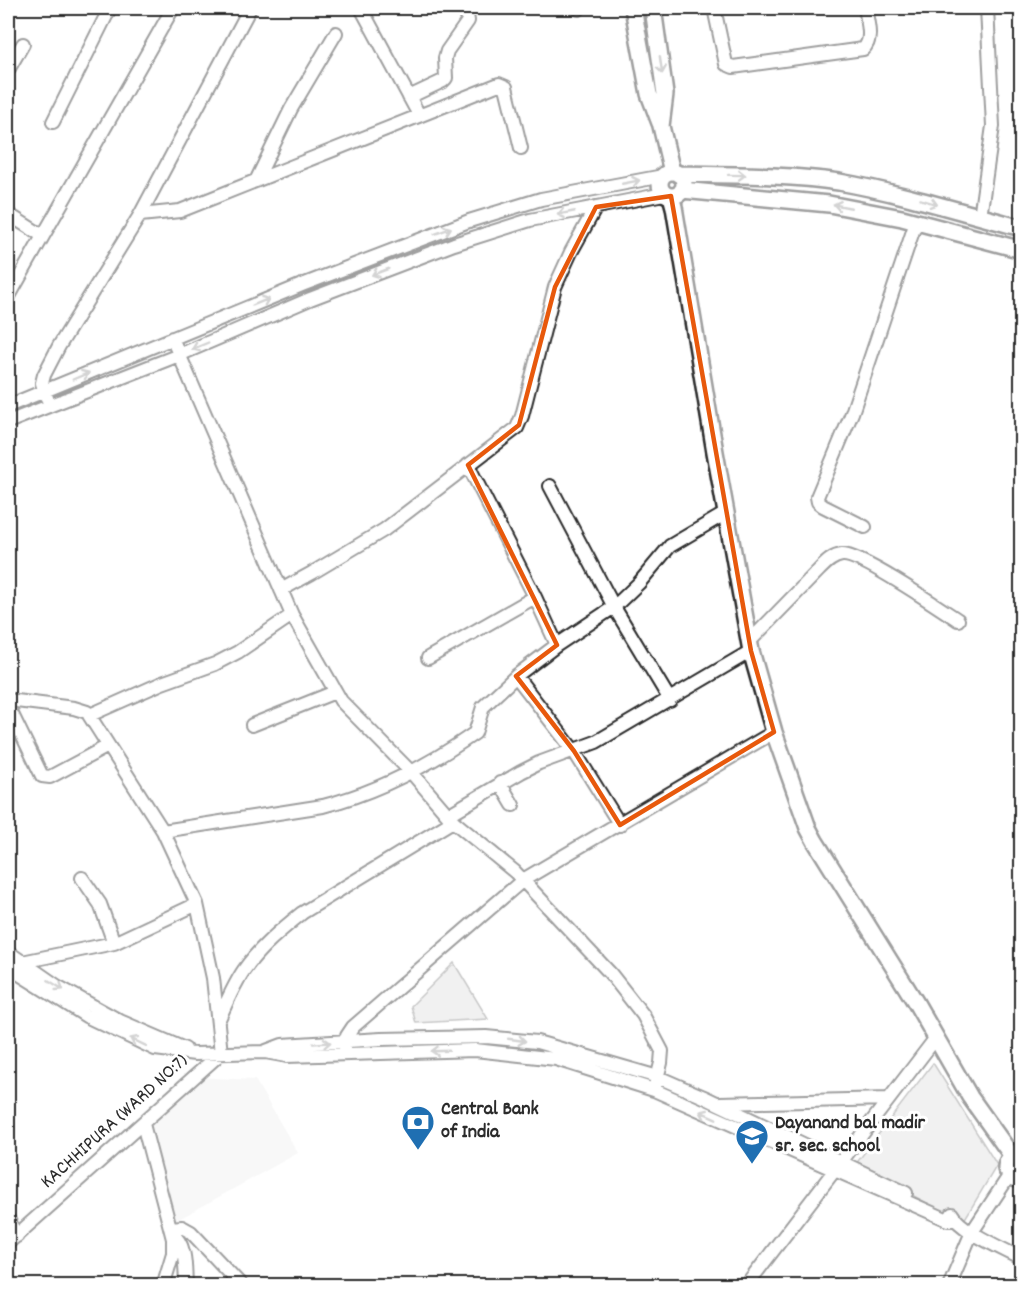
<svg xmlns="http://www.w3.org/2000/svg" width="1029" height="1293" font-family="Dekko,sans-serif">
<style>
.built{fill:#efefef}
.green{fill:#e0e0e0;stroke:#868686;stroke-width:1.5}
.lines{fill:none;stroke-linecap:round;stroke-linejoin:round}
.minor-casing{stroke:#2b2b2b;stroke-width:16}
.major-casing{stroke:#2b2b2b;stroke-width:20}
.minor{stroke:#fff;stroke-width:12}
.major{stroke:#fff;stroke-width:15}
.oneway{stroke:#a0a0a0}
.marked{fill:none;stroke:#e8590c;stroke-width:4.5;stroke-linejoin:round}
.labels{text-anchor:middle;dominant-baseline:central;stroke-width:6;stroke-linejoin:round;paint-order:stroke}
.poi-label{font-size:20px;font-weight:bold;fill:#2b2b2b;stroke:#fff;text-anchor:start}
.street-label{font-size:20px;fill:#2b2b2b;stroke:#fff}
</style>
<rect width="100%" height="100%" fill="#fff"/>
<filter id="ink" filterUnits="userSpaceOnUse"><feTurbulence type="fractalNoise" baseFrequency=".0167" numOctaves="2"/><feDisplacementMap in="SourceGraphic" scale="12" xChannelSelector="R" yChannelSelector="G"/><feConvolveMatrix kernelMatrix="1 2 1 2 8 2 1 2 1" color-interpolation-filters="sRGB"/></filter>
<g filter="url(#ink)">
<!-- built -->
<path class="built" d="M195 1077 255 1080 298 1153 170 1224 143 1124Z"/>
<!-- green -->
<path class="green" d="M454 963 488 1019 416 1023 411 1006Z
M933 1063 997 1165 963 1222 855 1165Z"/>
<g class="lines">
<!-- minor casing -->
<g class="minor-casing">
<path id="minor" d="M361 8 419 115
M579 8V9
M714 8 726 64 733 67 863 49C874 40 867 21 865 8
M8 70 23 44
M409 97 443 81 446 78 445 58 447 51 468 21 466 8
M53 122 110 8
M256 181 291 109 336 33
M8 214 43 236 173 8
M140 215 180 211 499 84 506 87 521 148
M980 217 993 126 987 8
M8 298 43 236
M172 338 292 615 341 701 412 773 453 821 515 872 610 973 643 1015 662 1051 661 1063 654 1090
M47 398 42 383 44 375 59 346 140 215 250 8
M8 406 302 285 469 221 541 199 663 176
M8 422 179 355 310 299 454 244 530 220 664 194
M550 486 614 607 670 700
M865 527 823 506 818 502 817 497 852 413 916 222
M281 590 312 573 384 530 517 428 522 416 555 287 571 252 596 207
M535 597 557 645
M750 641 819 570C825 564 832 556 842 555 859 553 940 608 958 620
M428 658 535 597 468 465
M516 676 574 751 620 825
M8 700 74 708 87 712 163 831 197 904 213 978 221 1053 8 1243
M8 706 42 776 50 777 108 746
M90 715 162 683 215 664 238 652 292 615
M252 725 335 692
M500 783 513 805
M448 815 521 772 539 763 596 742 751 651
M163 831 323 806C378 792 429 765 475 733L483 707 516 676 557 645 614 607 639 583 670 546 726 513
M82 878 100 904 114 943
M8 952 57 986 120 1021 185 1049
M18 965 22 962 114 943 197 904
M8 967 86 1016 155 1049 195 1054 265 1052 287 1056 475 1050 556 1059 654 1090 948 1220H955
M218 1021C226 1004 233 986 244 970 259 948 281 930 302 913L453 821
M345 1047 347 1036 353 1027 523 880 774 732
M266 1051 282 1045 381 1039 486 1037 537 1042 658 1077 704 1097 906 1193
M720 1103 889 1099
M143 1124 173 1239V1253L163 1286
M952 1214C960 1231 1004 1249 1022 1259
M8 1219 17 1236
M170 1228 182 1227 191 1232 242 1286
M172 1234C187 1244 185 1269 186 1286
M746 1286 935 1039
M949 1286 972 1232 1009 1176"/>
</g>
<!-- major casing -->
<g class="major-casing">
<path id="major" d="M633 8 649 94 660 123
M653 8 665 94 661 126 672 172
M660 184a12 12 0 1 1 24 0a12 12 0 1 1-24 0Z
M678 174C732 175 786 174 839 182 901 193 961 212 1022 228
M682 190 829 204 902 218 1022 250
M671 196 674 207 715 452 751 651 774 732 808 828 815 841 916 1003 970 1097 1012 1156
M1020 1153C1011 1154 1006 1160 1006 1169L1013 1178 1022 1180"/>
</g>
<!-- minor -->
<use href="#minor" class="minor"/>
<!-- major -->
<use href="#major" class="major"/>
</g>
<!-- one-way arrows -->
<defs><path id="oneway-shaft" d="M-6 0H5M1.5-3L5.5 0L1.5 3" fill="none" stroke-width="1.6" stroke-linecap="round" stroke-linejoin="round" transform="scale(1.5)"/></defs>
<g class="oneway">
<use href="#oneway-shaft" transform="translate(661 65) rotate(82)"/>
<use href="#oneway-shaft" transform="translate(737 175) rotate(1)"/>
<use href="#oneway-shaft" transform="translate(631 182) rotate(-11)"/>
<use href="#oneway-shaft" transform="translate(929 202) rotate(17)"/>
<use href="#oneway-shaft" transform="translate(842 206) rotate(-169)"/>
<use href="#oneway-shaft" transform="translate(566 213) rotate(169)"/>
<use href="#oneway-shaft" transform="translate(443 231) rotate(-21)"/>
<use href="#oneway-shaft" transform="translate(380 272) rotate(159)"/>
<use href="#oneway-shaft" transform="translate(261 302) rotate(-22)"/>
<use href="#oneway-shaft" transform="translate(200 346) rotate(157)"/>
<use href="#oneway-shaft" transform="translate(81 376) rotate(-23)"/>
<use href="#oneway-shaft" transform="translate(56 985) rotate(32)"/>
<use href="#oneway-shaft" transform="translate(517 1040) rotate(8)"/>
<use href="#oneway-shaft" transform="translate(138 1042) rotate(-154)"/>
<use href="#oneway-shaft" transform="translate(322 1043) rotate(-4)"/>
<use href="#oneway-shaft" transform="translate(440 1051) rotate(178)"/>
<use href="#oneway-shaft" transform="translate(708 1115) rotate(-156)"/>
</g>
</g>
<!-- marked area -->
<path d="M0 0H1029V1293H0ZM671 196 751 651 774 732 620 825 574 751 516 676 557 645 468 465 519 425 555 287 596 207Z" fill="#fff" fill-opacity=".55" fill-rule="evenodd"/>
<path class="marked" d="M671 196 751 651 774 732 620 825 574 751 516 676 557 645 468 465 519 425 555 287 596 207Z"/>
<!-- icons -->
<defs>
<g id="bank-pin" transform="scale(1.725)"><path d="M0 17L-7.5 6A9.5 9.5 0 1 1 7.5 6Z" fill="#1f6fb2" stroke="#fff"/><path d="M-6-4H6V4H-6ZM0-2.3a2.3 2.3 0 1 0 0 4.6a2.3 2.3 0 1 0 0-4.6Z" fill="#fff"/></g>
<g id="school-pin" transform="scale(1.725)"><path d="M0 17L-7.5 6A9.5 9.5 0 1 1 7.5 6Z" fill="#1f6fb2" stroke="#fff"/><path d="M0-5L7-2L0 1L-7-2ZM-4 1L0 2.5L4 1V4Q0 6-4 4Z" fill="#fff"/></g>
</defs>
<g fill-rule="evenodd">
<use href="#bank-pin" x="418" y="1122"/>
<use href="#school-pin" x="752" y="1136"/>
</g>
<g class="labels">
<!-- poi labels -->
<g class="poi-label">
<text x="441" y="1110">Central Bank<tspan x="441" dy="23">of India</tspan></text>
<text x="775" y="1124">Dayanand bal madir<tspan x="775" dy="23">sr. sec. school</tspan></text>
</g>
<!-- street labels -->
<g class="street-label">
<text transform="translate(115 1122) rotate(-42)">KACHHIPURA (WARD NO:7)</text>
</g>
</g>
<!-- margin -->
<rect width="1029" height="1293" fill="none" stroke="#fff" stroke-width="30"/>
<rect x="15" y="15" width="999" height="1263" fill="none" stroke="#2b2b2b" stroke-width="2" filter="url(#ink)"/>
</svg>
